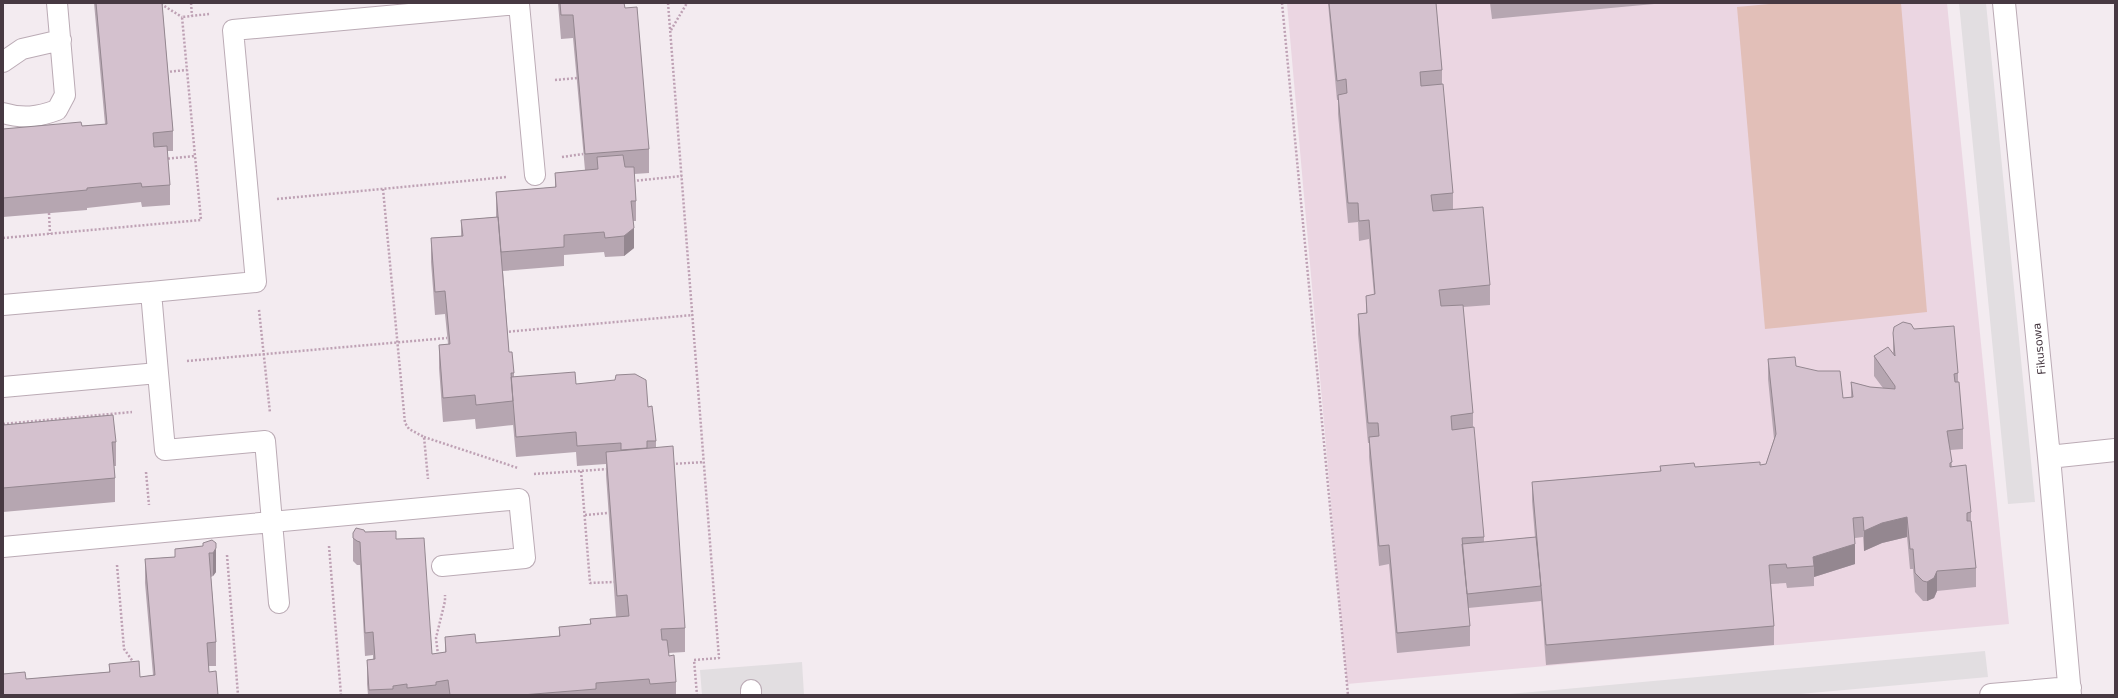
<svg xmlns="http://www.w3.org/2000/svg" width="2118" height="698" font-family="'Exo 2',sans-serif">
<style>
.education{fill:#ebd6e2}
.green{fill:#e2bfb8}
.parking{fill:#e2dee1}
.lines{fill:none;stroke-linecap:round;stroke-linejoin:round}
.service-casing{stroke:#bbabb5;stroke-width:22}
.minor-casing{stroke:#bbabb5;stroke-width:24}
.path{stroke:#bea1b4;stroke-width:2.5;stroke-dasharray:2 2;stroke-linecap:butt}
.service{stroke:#fff;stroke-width:20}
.minor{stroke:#fff;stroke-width:22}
.wall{fill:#b6a6b1}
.shaded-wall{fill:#948790}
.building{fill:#d4c1ce;stroke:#948790}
.labels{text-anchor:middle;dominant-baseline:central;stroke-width:3;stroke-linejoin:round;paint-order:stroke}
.street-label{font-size:12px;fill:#473942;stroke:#fff}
</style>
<rect width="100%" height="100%" fill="#f3ebf0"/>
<!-- education -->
<path class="education" d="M1287 3H1947L2009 624 1347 684Z"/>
<!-- green -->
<path class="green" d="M1780 3H1901L1927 312 1765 329 1737 7Z"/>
<!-- parking -->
<path class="parking" d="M1959 3H1986L2035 502 2008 504Z
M1985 651 1988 677 1789 695H1498Z
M802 662 804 695H702L700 670Z"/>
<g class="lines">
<!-- service casing -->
<g class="service-casing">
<path id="service" d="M3 62 22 49 61 40
M3 113C23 119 38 117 57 110L65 95 57 3
M3 305 151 292
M158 373 151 292 256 282 233 30 519 4 535 175
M3 387 158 373 165 450 265 441 279 603
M3 547 519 499 525 558 442 566
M751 690V695"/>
</g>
<!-- minor casing -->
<g class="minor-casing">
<path id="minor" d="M2004 3 2049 457 2070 695
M2049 457 2115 450
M1991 695 2070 688"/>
</g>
<!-- path -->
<path class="path" d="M191 3 192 16
M668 3 719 658 694 660 697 695
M1282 3 1348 695
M161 4 182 17
M671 30 687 3
M166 72 187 70
M555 80 577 78
M562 157 583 154
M164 159 195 156
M633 181 682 176
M383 189 405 423 409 429 424 437 428 479
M277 199 507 177
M49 213 50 234
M3 238 201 220 182 17 209 14
M259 310 270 413
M505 332 693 315
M187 361 447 338
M3 424 132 412
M424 437 518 468
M672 464 704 462
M581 471 590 583 614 582
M146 472 149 505
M534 474 609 469
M585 515 608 513
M329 546 341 695
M227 555 238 695
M117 565 124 649 134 663
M438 655 436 638 445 601V595"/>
<!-- service -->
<use href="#service" class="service"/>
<!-- minor -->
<use href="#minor" class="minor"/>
</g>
<!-- wall -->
<path class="wall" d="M94 3H162L173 131V151H167L170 185V205L142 207 141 202 87 208V210L3 217V129L82 126 105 124Z
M558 3H624L649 149V173L634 174 636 201V221H633L634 248 624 256 605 257 604 252 564 255V266L503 271 509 352 514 373V377L576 384 648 407 656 441V448L685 628V652L668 653 669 656 676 682V695H368L367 684V660L373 659V655L365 656 360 565H357L353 561V533L365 532 396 539 432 654 445 652V637L476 643 559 636V627L590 624V619L616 617 606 475V464L577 466 576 452 516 457 513 424V425L476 429 475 419 443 422 439 368V345L448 344 445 314 435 315 431 262V238L461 236V220L496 217V192L555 187V173L585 170 573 38 561 39Z
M1328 3H1436L1442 70V84L1453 193V210L1490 285V305L1463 307 1473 413V428L1484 537V542L1535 537 1532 501V482L1660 471V466L1695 467 1760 465 1766 464 1774 439 1768 379V359L1796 366 1843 398 1851 397V382L1870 387 1883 388 1874 376V356L1893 353V333L1914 329 1958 373V382L1963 429V449L1950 450 1952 466 1971 512V521L1976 568V587L1937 591 1934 598 1927 601H1923L1915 592 1913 569H1910L1907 537 1882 543 1864 551 1863 537 1855 538V564L1814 577V586L1787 588 1786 583 1771 584 1774 626V645L1546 665 1541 600V601L1468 608 1470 626V646L1397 653 1389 564 1379 566 1369 457V443H1368L1358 334V314L1366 313V296L1374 295 1369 239 1359 241 1358 222 1348 223 1338 114V100H1337Z
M1490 3H1665L1492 19Z
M3 425 116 442V466H114L115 478V502L3 512Z
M212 540 216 572 213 576 211 577 216 642V666H208L209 672 218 695 26 679 109 672V664L140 677 153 675 145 583V559L175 557V549L203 546Z"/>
<!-- shaded-wall -->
<path class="shaded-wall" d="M634 228V248L624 256V236Z
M1907 517V537L1882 543 1864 551V531L1882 523Z
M1855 544V564L1814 577V566L1813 557Z
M216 548V572L213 576V553Z
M1937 571V591L1934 598 1927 601V582Z"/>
<!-- building -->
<path class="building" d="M96 3H162L173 131 153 133 154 147 167 146 170 185 142 187 141 183 87 188V190L3 198V129L81 122 82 126 107 124Z
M560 3H624L625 8 637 7 649 149 585 154 573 15H561Z
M1329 3H1436L1442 70 1420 72 1421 86 1443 84 1453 193 1431 195 1433 211 1483 207 1490 285 1439 290 1441 306 1463 305 1473 413 1451 416 1452 430 1474 427 1484 537 1462 538 1470 626 1397 633 1389 545 1379 546 1369 437 1379 436 1378 423H1368L1358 314 1367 313 1366 296 1375 294 1369 220 1359 221 1358 203H1348L1338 95 1347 93 1346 79 1337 81Z
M623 155 625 167H634L636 201H631L634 228 624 236 605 238 604 232 564 235V247L501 252 496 192 556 187 555 173 598 169 597 157Z
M498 217 509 352H512L514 373H511L513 401 476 405 475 395 443 398 439 345 450 344 445 291 435 292 431 238 463 236 461 220Z
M1903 322 1911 324 1914 329 1954 326 1958 373 1954 374 1955 382H1959L1963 429 1947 431 1952 462 1950 463V467L1966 465 1971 512 1967 513V521H1971L1976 568 1937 571 1934 578 1927 582 1923 581 1915 573 1913 549H1910L1907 517 1882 523 1864 531 1863 517 1853 518 1855 544 1813 557 1814 566 1787 568 1786 564 1769 565 1774 626 1546 645 1532 482 1661 471 1660 466 1694 463 1695 467 1760 462V465L1766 464 1776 434 1768 359 1795 357 1796 366 1818 371H1840L1843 398 1853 397 1851 382 1870 387 1895 389V386L1874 356 1888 347 1895 356 1893 333 1894 327Z
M575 372 576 384 615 380 616 375 635 374 646 380 648 407 652 406 656 441H647V448L621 450V443L577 446 576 432 516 437 511 377Z
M113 415 116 442H112L115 478 3 488V425Z
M673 446 685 628 661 629 662 640H667L669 656 674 655 676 682 650 684 649 679 596 683V689L522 695H450L448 680 436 682V685L407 688V684L393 686V689L369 690 367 660 375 659 373 632 365 633 360 542 357 541 353 538V533L356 528 364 530 365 532 396 531V539L424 538 432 654 446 652 445 637 475 634 476 643 560 636 559 627 591 624 590 619 629 616 627 595 617 596 606 452Z
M1536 537 1541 586 1467 594 1462 544Z
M212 540 216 543V548L213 553H209L216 642 207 643 209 672 216 671 218 695H3V674L25 672 26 679 110 672 109 664 139 661 140 677 155 675 145 559 175 557V549L203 546V543Z"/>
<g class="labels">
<!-- street labels -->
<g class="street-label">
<text transform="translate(2038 349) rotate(-96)">Fikusowa</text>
</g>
</g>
<!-- border -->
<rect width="2118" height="698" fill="none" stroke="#473942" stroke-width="8"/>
</svg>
